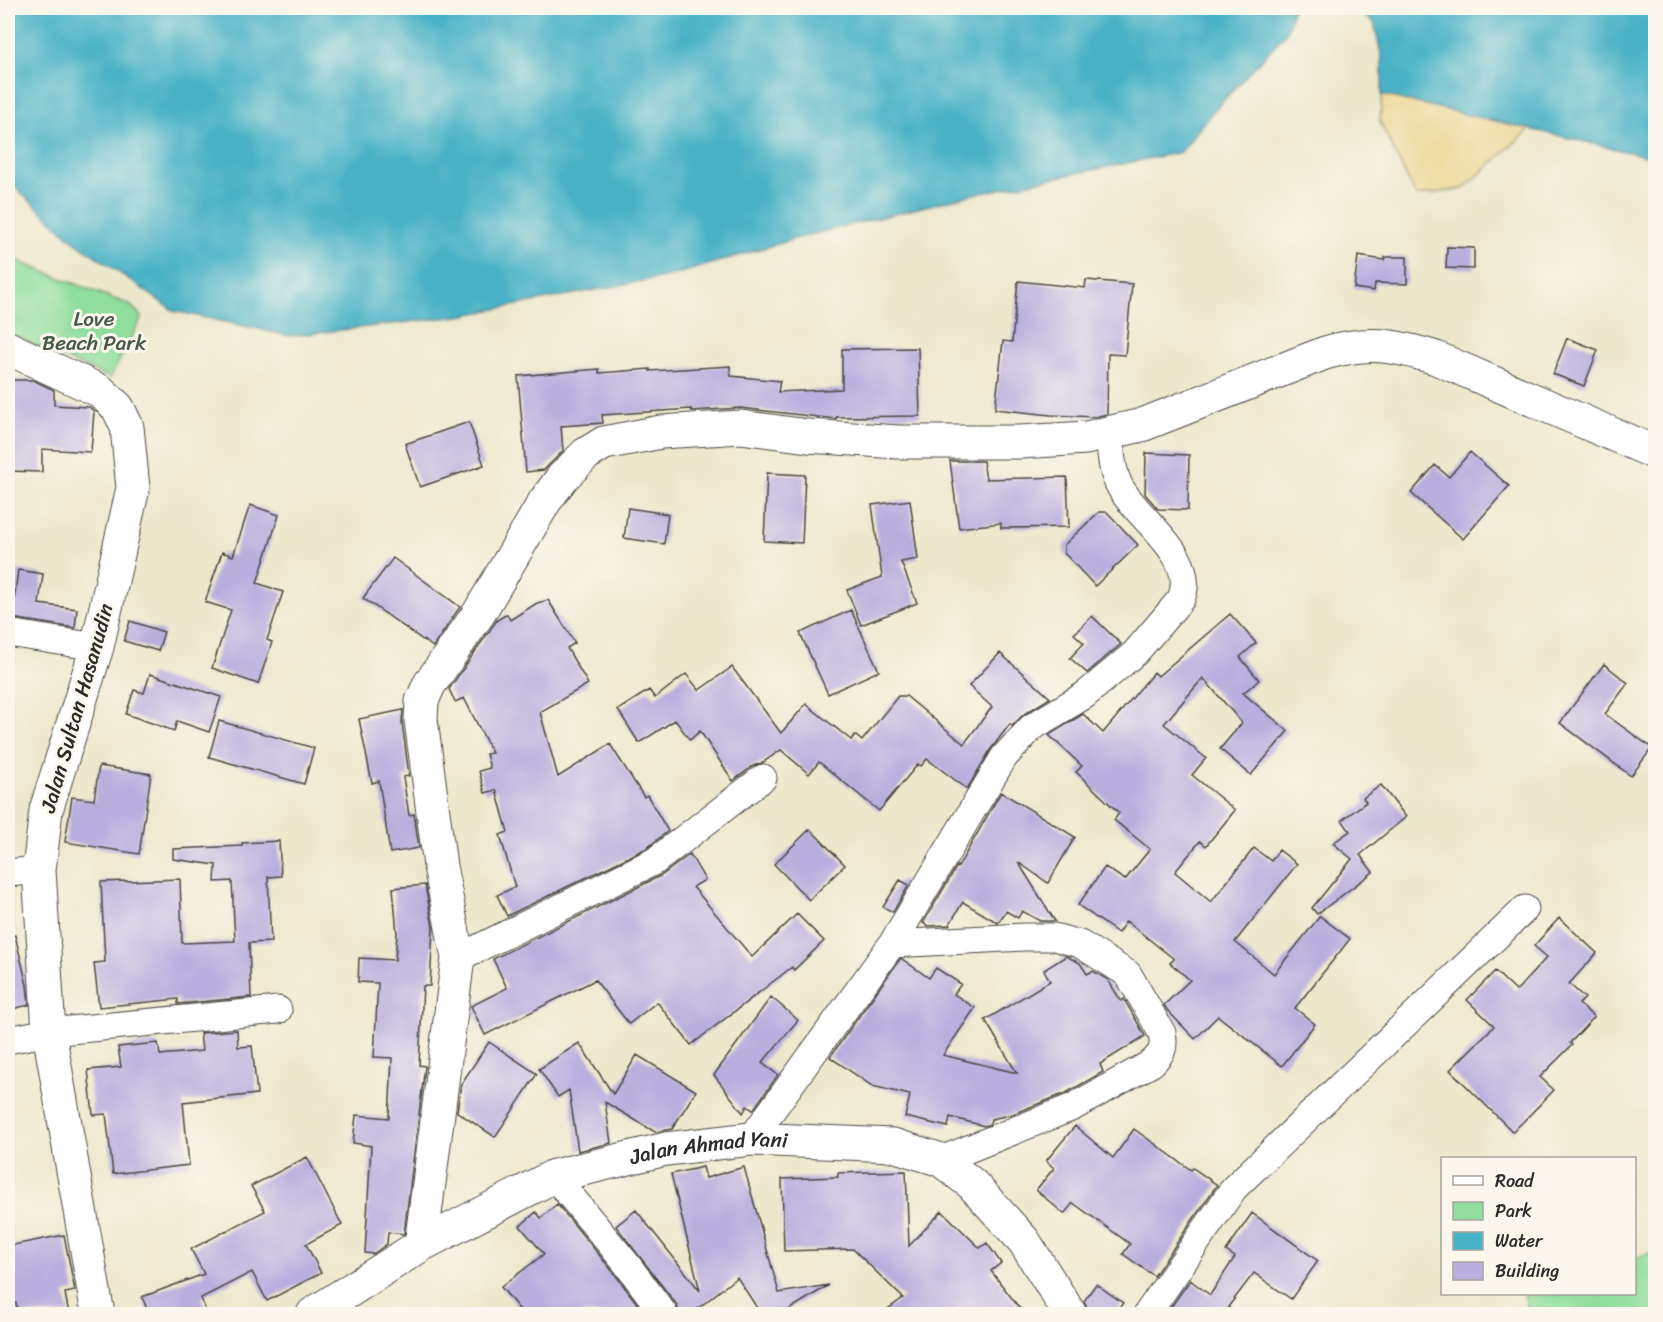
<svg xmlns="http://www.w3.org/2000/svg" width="1663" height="1322" font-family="Sriracha,sans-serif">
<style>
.green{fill:#8fde9d;stroke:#5d8464;stroke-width:1.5}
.sand{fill:#eeda9e;stroke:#8c8264;stroke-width:1.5}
.water{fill:#48b2c6;stroke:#3a6e78;stroke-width:1.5}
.building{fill:#b9afde}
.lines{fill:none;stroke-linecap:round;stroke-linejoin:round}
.minor-casing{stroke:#484743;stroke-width:29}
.tertiary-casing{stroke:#484743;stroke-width:35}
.minor{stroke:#fff;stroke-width:27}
.tertiary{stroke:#fff;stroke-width:33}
.labels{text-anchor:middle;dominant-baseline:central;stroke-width:6;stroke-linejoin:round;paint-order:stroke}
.park-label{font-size:21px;fill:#445848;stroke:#fbf7ec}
.street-label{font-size:21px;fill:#2b2b2b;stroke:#fbf7ec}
</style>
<rect width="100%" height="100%" fill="#fbf7ec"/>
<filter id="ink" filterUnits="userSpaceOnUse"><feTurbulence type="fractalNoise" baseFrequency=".0167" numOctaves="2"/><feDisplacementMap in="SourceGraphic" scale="12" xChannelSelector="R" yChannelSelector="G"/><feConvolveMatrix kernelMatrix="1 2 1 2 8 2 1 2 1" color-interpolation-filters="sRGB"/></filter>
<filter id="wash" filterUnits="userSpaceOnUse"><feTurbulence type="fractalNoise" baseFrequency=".008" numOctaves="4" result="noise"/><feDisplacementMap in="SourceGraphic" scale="24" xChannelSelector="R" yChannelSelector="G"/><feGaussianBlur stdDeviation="1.35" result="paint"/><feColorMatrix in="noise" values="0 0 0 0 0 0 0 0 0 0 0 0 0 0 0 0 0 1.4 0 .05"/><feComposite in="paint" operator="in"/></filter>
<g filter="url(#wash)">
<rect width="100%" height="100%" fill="#ede8cc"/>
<!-- green -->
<path class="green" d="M8 254 24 264 130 305 142 317 110 378 8 333Z
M1655 1251V1314H1529L1524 1294H1634L1635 1258Z"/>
<!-- sand -->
<path class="sand" d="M1382 95 1530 129 1463 189 1416 196 1380 122Z"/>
<!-- water -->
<path class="water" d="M8 8H1293L1287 32 1208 117 1181 152 974 194 794 239 674 275 460 316 290 336 174 311 74 241 8 181Z
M1350 8H1655V158L1382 95V59L1374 22Z"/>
<g id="blocks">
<!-- building -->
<path class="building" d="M1447 247 1474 248V269L1446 268Z
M1358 256 1384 260 1385 257H1407V284L1375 283 1374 291 1354 288Z
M1086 280 1132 284 1125 355 1108 354 1107 414 1095 417 1051 415 995 409 1003 341 1012 342 1018 281 1085 288Z
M1567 338 1598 350 1584 386 1553 374Z
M918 348 920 416 836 417V419L740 408 692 411 691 409 602 415 603 423 561 426 563 451 544 470 526 472 518 376 599 369V373L650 369V371L730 366 731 376 780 381 778 392 842 389V349Z
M8 380H33L54 390V405L89 407 94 411 91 452 42 449V472L8 471Z
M469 422 484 465 420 487 405 444Z
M1470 452 1509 486 1463 539 1411 493 1435 465 1449 477Z
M1146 453 1189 455 1188 510 1158 509 1145 494Z
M950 461H983L986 479 1067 477 1069 527 1001 528V523L959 528Z
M767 473 805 475 802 543 764 541Z
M910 500 918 559 901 562 917 603 861 625 847 590 882 577 872 505Z
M250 505 279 515 257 583 283 592 267 640 272 642 258 684 212 668 231 610 205 602 222 552 233 556Z
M628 508 668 514 664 544 624 538Z
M1099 512H1107L1138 545 1095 586 1064 553V545Z
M393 558 460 607 433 647 363 598Z
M18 570 43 574 39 604 77 609 75 628 12 618Z
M548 600 575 643 567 648 588 684 540 712 558 777 610 744 644 797 647 795 668 831 647 848 507 916 497 895 515 887 500 835 508 832 496 790 485 793 479 771 490 768 486 754 492 753 464 698 455 702 449 689 497 620 507 614 510 620 537 603Z
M851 610 879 671 828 694 800 633Z
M1230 614 1256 643 1240 657 1259 680 1243 693 1288 731 1251 775 1220 749 1242 723 1203 678 1164 724 1206 758 1192 775 1235 810 1206 846 1200 841 1175 872 1211 902 1254 848 1271 861 1279 850 1297 864 1235 942 1274 974 1320 916 1350 939 1295 1008 1315 1024 1282 1066 1218 1016 1195 1039 1168 1011 1164 1005 1190 980 1170 963 1174 959 1126 921 1118 933 1078 905 1105 867 1125 880 1150 849 1114 820 1119 813 1076 772 1082 766 1049 735 1083 714 1103 733 1154 672 1158 676Z
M1092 616 1121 644 1087 673 1070 658 1084 643 1074 634Z
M130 621 164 632 158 651 124 641Z
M1000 653 1050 698 1024 714 1012 726 1010 724 991 749 967 789 927 759 921 766 918 764 879 811 819 762 809 774 781 750 762 763 753 766 733 781 700 731 690 740 675 720 639 743 618 710 649 690 655 698 686 674 699 690 732 667 781 733 806 704 851 740 855 735 862 741 898 696H906L964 744 992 707 969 686Z
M1604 664 1628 683 1605 714 1652 748 1631 776 1560 723Z
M150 674 221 697 209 732 177 721 174 731 126 714 134 690 144 693Z
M403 710 402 722 409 776 403 777 409 815 414 814 419 848 390 853 379 781 372 783 359 719Z
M219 721 314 748 304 784 209 757Z
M99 766 151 774 139 854 65 842 72 797 94 800Z
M1381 785 1406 817 1360 855 1373 872 1317 914 1312 908 1352 859 1333 843 1350 831 1342 820 1366 802 1363 798Z
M1001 792 1075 837 1048 883 1018 862 1055 921H1040L1022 911 1018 918 1006 911 998 923 963 902 949 925 928 926 923 923 957 866 958 867Z
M810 829 845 865 809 900 774 864Z
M279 841 281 876 268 877 271 942 249 943 251 997 178 1004V999L99 1007 94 963 105 962 101 882 180 879 182 943 235 941 232 881 215 882 216 865 173 859V849L242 846V843Z
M690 854 705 880 693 887 752 957 797 914 824 941 794 970 792 967 691 1045 657 1002 629 1024 595 980 485 1035 471 1006 507 988 493 959 662 875Z
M900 880 909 885 893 912 883 907Z
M425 885 433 927 430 986H423L419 1065 425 1066 404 1234 388 1232 387 1244 373 1254 365 1253 371 1146 353 1143 356 1115 389 1118 392 1058 374 1057 378 983 358 982 359 958 395 960 397 934 393 888Z
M1559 918 1597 953 1569 984 1585 998 1579 1004 1594 1017 1570 1043 1572 1045 1540 1077 1554 1090 1513 1132 1450 1070 1494 1026 1467 1000 1495 971 1516 991 1547 957 1534 946Z
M15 935 27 985 29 1005 8 1010V936Z
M1066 956 1080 963 1087 974 1093 971 1108 980 1121 1001 1124 999 1145 1036 1100 1064 1103 1072 1066 1093 1010 1115 991 1119 990 1124 984 1126 950 1117 948 1127 905 1117 910 1095 872 1086 830 1057 900 959H902L929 978 936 968 961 984 954 994 975 1008 943 1055 1017 1073 985 1020 1050 981 1044 970Z
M771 997 798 1020 762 1063 778 1075 753 1110 747 1106 743 1113 714 1075Z
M237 1030 238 1047 252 1046 257 1094 183 1102 189 1165 113 1174 106 1114 93 1115 88 1070 121 1067 118 1047 158 1043 160 1055 202 1051 200 1033Z
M489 1042 537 1074 495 1137 457 1112 461 1084Z
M579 1043 613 1094 637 1055 696 1091 672 1129 655 1132 605 1102 611 1143 578 1151 569 1090 558 1097 539 1069Z
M1075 1126 1113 1158 1134 1129 1191 1170 1193 1168 1217 1185 1154 1276 1123 1254 1130 1244 1073 1203 1064 1214 1036 1190 1054 1168 1046 1161Z
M307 1157 342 1225 306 1244 321 1273 267 1301 252 1272 201 1298 207 1314H149L142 1297 204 1274 191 1249 265 1211 251 1186Z
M703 1167 706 1178 744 1167 779 1293 829 1285 782 1314H761L737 1277 691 1314H679L677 1305 616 1226 636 1210 700 1291 671 1174Z
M906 1171 909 1246 942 1211 980 1248 987 1243 1001 1263 991 1271 1024 1314H881L903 1298 853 1249 784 1251 782 1179 838 1177V1173Z
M557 1204 614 1273 645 1314H523L501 1287 544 1254 520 1226 536 1212 541 1218Z
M1252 1213 1318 1261 1291 1299 1254 1273 1228 1307 1238 1314H1166L1190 1280 1210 1295 1235 1257 1226 1251Z
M64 1235 75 1291 65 1293 69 1314H18L16 1303 8 1305V1246Z
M1096 1284 1123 1303 1114 1314H1097L1087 1307 1084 1301Z"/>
</g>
</g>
<g filter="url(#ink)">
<use href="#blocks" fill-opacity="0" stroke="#484743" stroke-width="1.5"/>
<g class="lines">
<!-- minor casing -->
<g class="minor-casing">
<path id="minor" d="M8 633 97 647
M8 873 39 870
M892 944 1024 937H1054L1080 944 1128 974 1162 1033C1165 1048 1162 1053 1152 1063L1073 1107 941 1160
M458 958 655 861 763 778
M8 1040 49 1032 278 1010
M751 1139 892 944 1004 757 1032 727 1085 695 1135 653 1181 599C1200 555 1134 518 1118 483 1111 468 1111 450 1109 434
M554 1176 626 1263 664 1314
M1147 1314 1234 1188 1525 909"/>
</g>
<!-- tertiary casing -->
<g class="tertiary-casing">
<g id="tertiary">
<path d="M8 348 100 391 118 408 127 427 133 488 97 647 46 810 39 870 49 1032 98 1314"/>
<path d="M421 1245 458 958 440 866 421 720 422 701 429 685 479 613 545 501 562 478 586 454 604 443 661 432 741 427 808 436 898 442H1020L1086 438 1142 425 1325 353C1369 340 1393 345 1436 358L1656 453"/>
<path id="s1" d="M313 1314 421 1245 554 1176 666 1149 751 1139 893 1145 941 1160 972 1184 1024 1241 1070 1314"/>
</g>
</g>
<!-- minor -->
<use href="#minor" class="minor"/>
<!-- tertiary -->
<use href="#tertiary" class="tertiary"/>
</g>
</g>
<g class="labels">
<!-- park labels -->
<g class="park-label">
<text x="94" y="319">Love<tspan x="94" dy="24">Beach Park</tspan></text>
</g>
<!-- street labels -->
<g class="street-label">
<text transform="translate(77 708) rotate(-74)">Jalan Sultan Hasanudin</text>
<text stroke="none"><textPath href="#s1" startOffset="436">Jalan Ahmad Yani</textPath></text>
</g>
</g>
<!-- margin -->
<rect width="1663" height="1322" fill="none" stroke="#fbf7ec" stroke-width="30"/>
<!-- legend -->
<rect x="1441" y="1157" width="195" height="138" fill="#fbf7ec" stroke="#a8a59f" stroke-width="1.5"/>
<rect x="1453" y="1176" width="30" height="9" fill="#ffffff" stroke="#a8a59f" stroke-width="1.5"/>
<text x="1495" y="1187" font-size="18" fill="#2b2b2b">Road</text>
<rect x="1453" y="1202" width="30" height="18" fill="#8fde9d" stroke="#a8a59f" stroke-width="1.5"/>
<text x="1495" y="1217" font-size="18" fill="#2b2b2b">Park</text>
<rect x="1453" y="1232" width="30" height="18" fill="#48b2c6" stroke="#a8a59f" stroke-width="1.5"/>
<text x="1495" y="1247" font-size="18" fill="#2b2b2b">Water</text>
<rect x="1453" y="1262" width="30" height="18" fill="#b9afde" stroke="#a8a59f" stroke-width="1.5"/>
<text x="1495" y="1277" font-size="18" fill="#2b2b2b">Building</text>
</svg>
